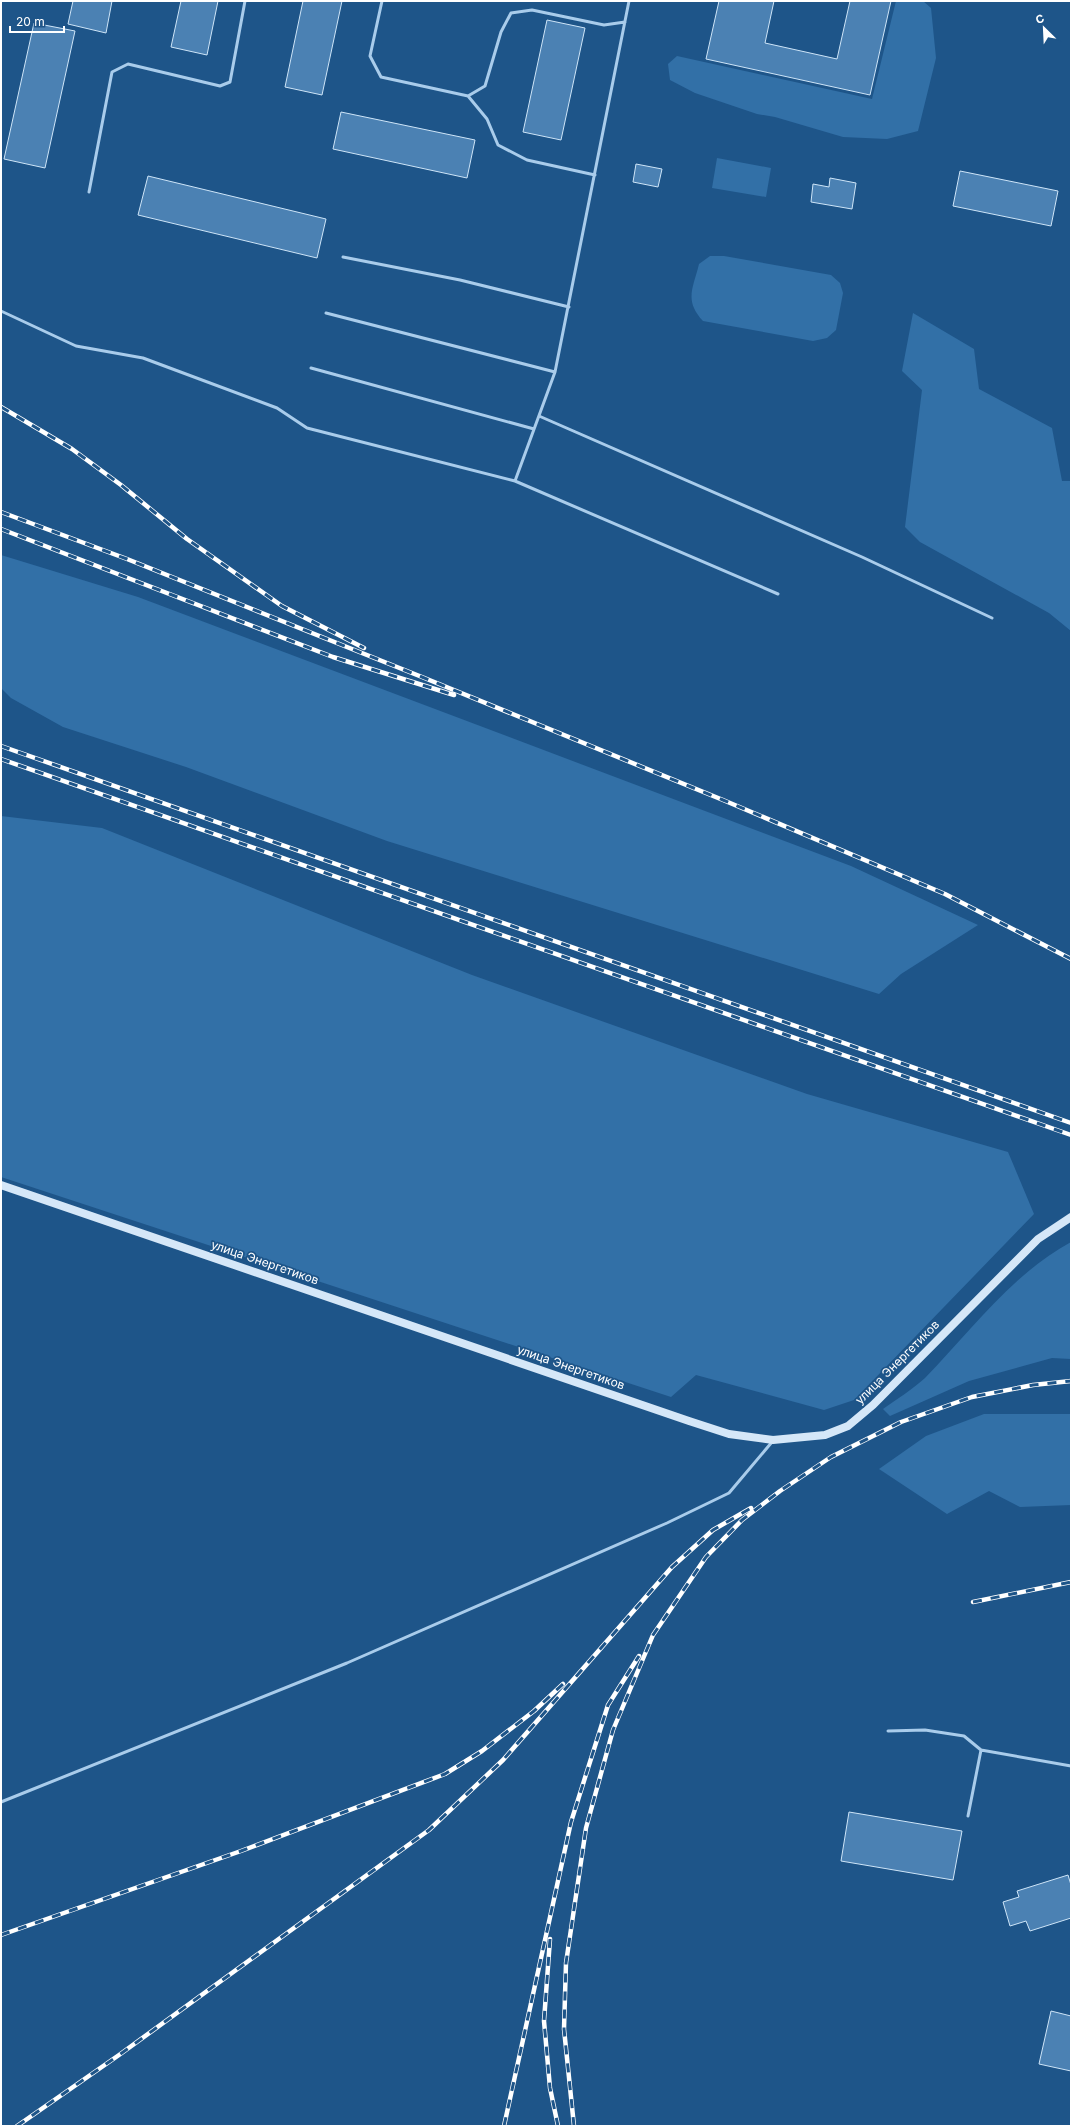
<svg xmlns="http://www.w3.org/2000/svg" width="1072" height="2127" font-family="Inter,sans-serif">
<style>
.green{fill:#3270a7}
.building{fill:#4b81b3;stroke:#cee5f8}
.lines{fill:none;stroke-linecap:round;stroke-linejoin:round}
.lane{stroke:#a9cceb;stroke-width:3}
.secondary{stroke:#d5e7f8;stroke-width:8}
.rail-casing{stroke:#fff;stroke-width:4.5}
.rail{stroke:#1e5589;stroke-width:3;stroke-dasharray:9;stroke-linecap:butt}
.labels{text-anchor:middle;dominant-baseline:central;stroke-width:3.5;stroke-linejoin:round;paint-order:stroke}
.street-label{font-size:12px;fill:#fff;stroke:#1e5589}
</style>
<rect width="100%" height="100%" fill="#1e5589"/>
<!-- green -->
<path class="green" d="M896 1H923L931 8 936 58 918 131 887 139 843 137 775 117 757 114 695 93 670 80 668 64 677 56 872 99Z
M717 158 771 168 766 197 712 188Z
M710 256H724L831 275 840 283 843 293 836 330 827 338 813 341 703 321C684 300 693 289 699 264Z
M913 313 974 349 979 389 1052 428 1062 481H1071V631L1049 613 920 542 905 527 922 390 902 371Z
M1 555 138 597 851 866 978 925 901 974 879 994 387 841 186 767 63 727 11 698 1 688Z
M1 816 102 828 472 975 807 1094 1008 1152 1034 1214 854 1400 824 1410 696 1375 671 1397 1 1177Z
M1071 1242V1359L1052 1358 969 1381 890 1416 883 1409C897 1399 913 1389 925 1378 971 1331 1012 1274 1071 1242Z
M984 1414H1071V1505L1020 1507 989 1491 947 1514 879 1469 926 1436Z"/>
<!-- building -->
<path class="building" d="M73 1H112L106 33 68 24Z
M181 1H218L207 55 171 47Z
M303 1H342L322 95 285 87Z
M719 1H774L765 43 837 59 850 1H891L870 95 706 59Z
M547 20 585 28 561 140 523 132Z
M34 23 75 31 45 168 4 159Z
M341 112 475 140 467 178 333 149Z
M636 164 662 169 658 187 633 182Z
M960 171 1058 191 1051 226 953 206Z
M148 176 326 219 317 258 138 215Z
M830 178 856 183 852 209 811 202 813 184 829 187Z
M849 1812 962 1831 953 1880 841 1861Z
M1068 1875 1071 1885V1918L1030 1931 1026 1921 1010 1926 1003 1902 1019 1897 1017 1891Z
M1051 2011 1071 2016V2071L1039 2064Z"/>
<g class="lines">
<!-- lane -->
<path class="lane" d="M382 1 370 56 381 77 468 96 485 86 501 32 511 13 532 10 604 25 625 22
M468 96 487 119 498 145 527 160 595 175
M89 192 112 72 128 64 220 86 230 82 245 1
M343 257 460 280 569 307
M1 311 76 346 143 358 277 408 307 428 515 481 778 594
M326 313 555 372
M311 368 534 429
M539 416 862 557 992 618
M515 481 555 372 629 1
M888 1731 925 1730 964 1736 981 1750 1071 1766
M1 1802 347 1663 667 1523 729 1493 772 1442
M968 1816 981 1750"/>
<!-- secondary -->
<path class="secondary" d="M1 1185 689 1421 729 1434 773 1440 825 1435 848 1426 873 1405 1038 1239 1071 1217"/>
<!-- rail casing -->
<g class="rail-casing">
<path id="rail" d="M1 407 72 449 121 485 187 539 282 606 364 648
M1 512 127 559 422 677 723 800 945 894 1071 959
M1 529 333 657 454 695
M1 746 1071 1123
M1 759 1071 1135
M973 1602 1071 1582
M1 1935 241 1851 445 1774 482 1751 534 1711 563 1684
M550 1939 544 2021 550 2088 558 2126
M17 2126 119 2055 429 1830 503 1760 672 1567 713 1530 751 1508
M504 2126 571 1822 608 1705 639 1656
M574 2126 564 2029 566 1963 586 1828 613 1730 653 1635 706 1557 742 1520 780 1491 831 1457 901 1422 972 1397 1033 1385 1071 1381"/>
</g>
<!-- rail -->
<use href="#rail" class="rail"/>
</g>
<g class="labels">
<!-- street labels -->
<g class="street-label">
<text transform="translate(265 1262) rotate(19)">улица Энергетиков</text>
<text transform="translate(897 1362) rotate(-45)">улица Энергетиков</text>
<text transform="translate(571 1367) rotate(19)">улица Энергетиков</text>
</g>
</g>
<!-- border -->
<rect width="1072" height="2127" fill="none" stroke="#ffffff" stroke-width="4"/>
<!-- north arrow -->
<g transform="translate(1044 28) rotate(336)" stroke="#1e5589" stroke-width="3" paint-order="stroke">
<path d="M0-3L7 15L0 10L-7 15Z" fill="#ffffff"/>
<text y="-6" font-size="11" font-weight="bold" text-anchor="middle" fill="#ffffff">С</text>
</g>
<!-- scale -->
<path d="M10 26v6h54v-6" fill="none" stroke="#ffffff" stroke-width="2"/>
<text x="16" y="26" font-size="12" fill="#ffffff" stroke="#1e5589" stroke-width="3" paint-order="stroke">20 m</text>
</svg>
